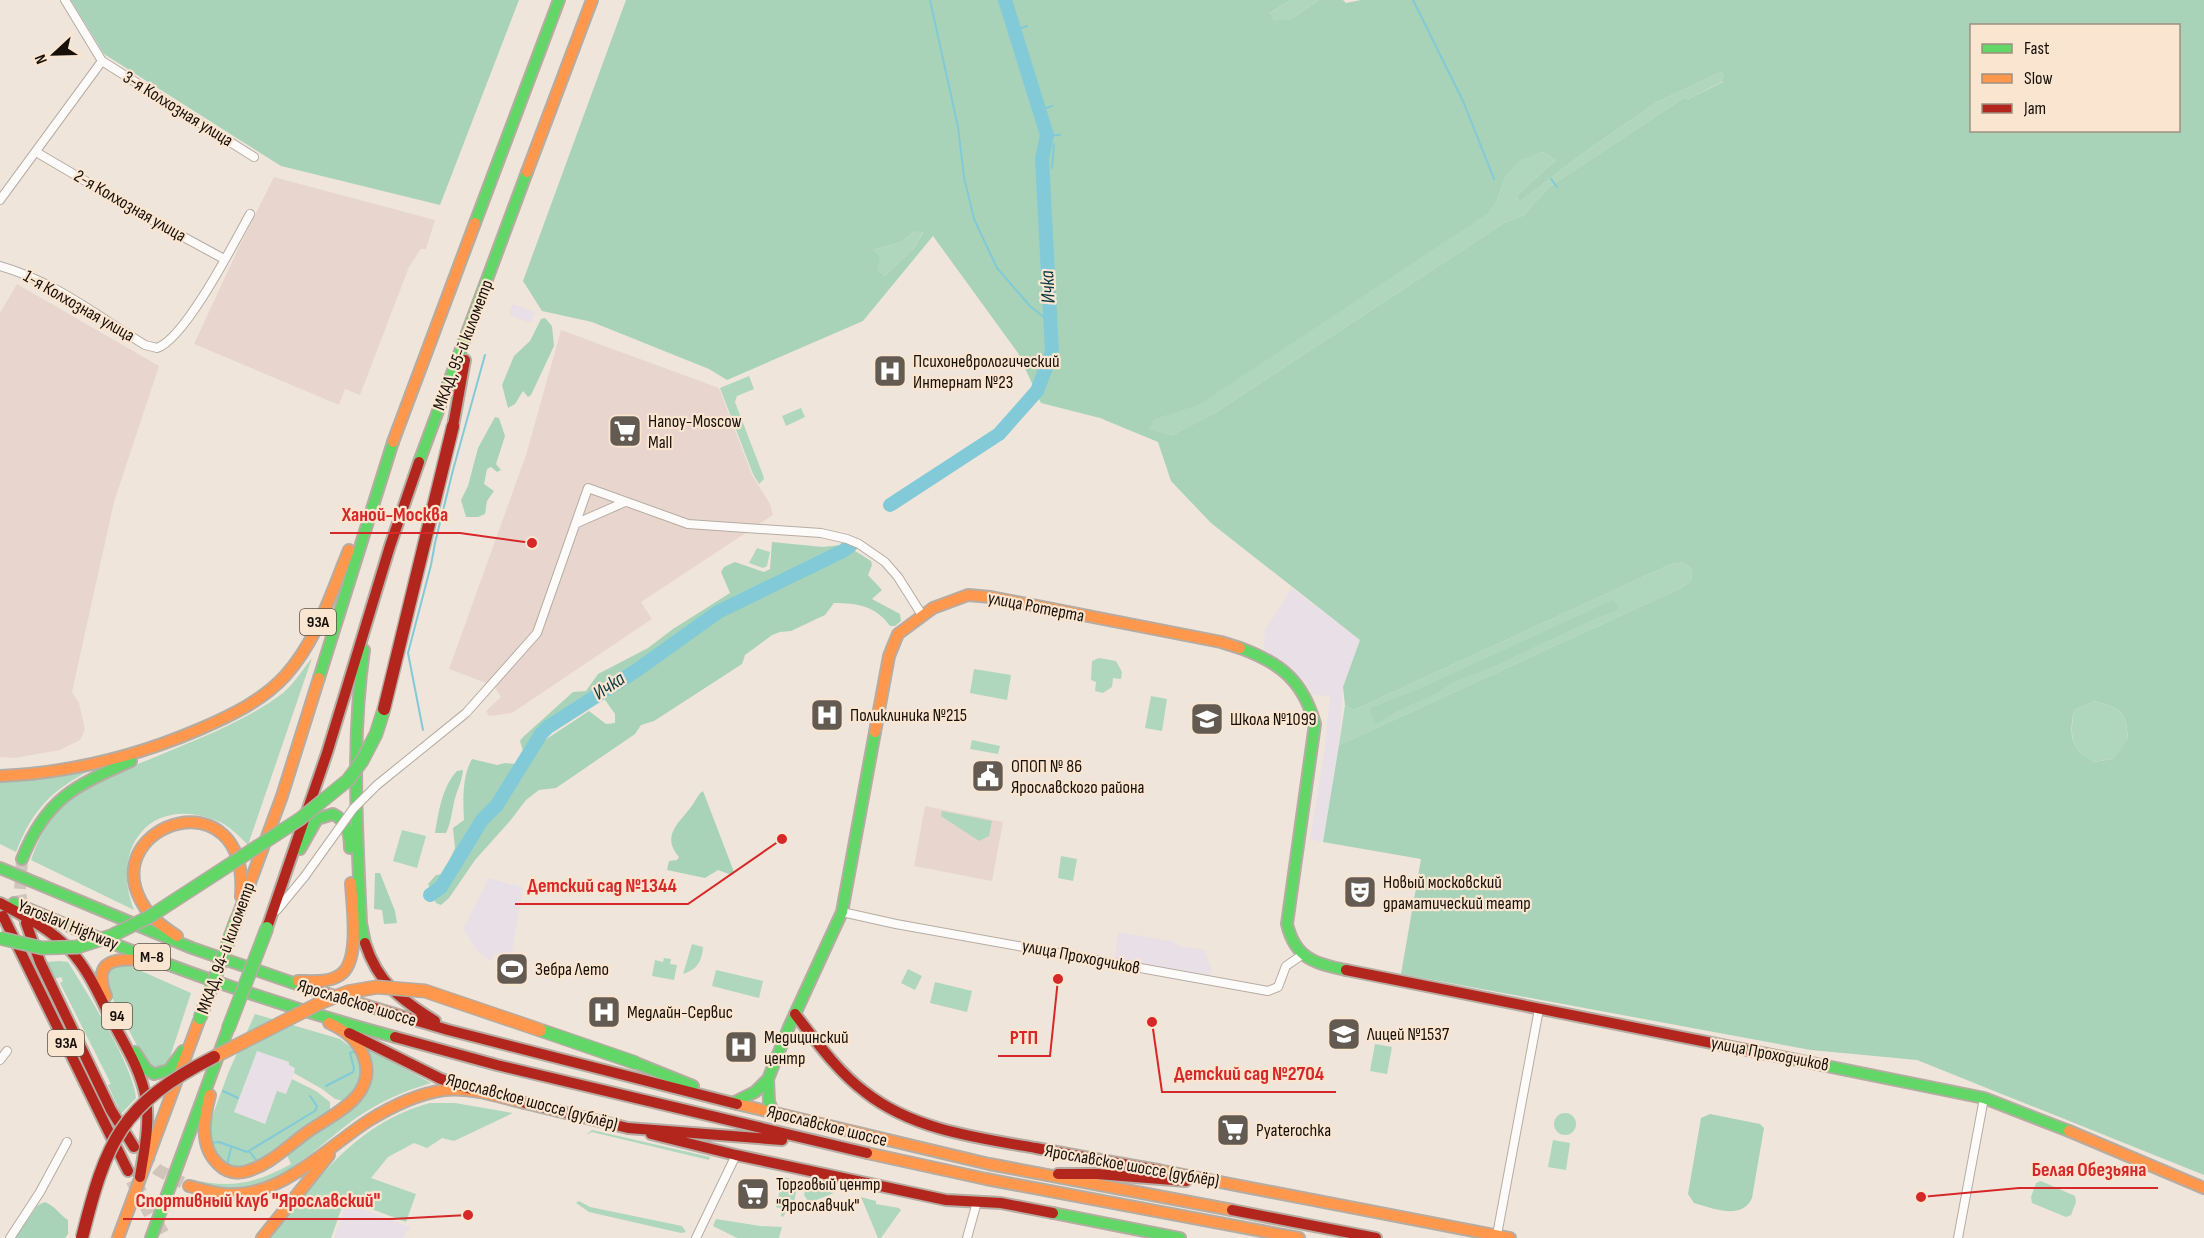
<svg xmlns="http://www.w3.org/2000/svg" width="2204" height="1238" font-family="'Sofia Sans Condensed',sans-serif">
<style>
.commercial{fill:#e8d6ce}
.industrial{fill:#e9dfe6}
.green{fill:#aed7bd}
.forest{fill:#a8d3b9;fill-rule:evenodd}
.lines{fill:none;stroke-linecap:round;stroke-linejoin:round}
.stream{stroke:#82cad7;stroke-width:2}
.river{stroke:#82cad7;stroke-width:14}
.primary-tunnel{stroke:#cfc5bb;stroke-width:12;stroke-dasharray:12 6;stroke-linecap:butt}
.highway-tunnel{stroke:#cfc5bb;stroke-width:15;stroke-dasharray:15 8;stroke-linecap:butt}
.street-casing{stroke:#b5aca3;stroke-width:10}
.fast-casing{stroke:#b5aca3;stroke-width:14}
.slow-casing{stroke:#b5aca3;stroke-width:14}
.jam-casing{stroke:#b5aca3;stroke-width:14}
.street{stroke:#fdfbf9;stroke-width:8}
.fast{stroke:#63d668;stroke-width:10}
.slow{stroke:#ff974d;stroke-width:10}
.jam{stroke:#b3261e;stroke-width:10}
.street-bridge-casing{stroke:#b5aca3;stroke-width:10;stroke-linecap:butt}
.fast-bridge-casing{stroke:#b5aca3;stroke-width:15;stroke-linecap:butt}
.slow-bridge-casing{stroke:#b5aca3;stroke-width:15;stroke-linecap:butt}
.jam-bridge-casing{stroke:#b5aca3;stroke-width:15;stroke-linecap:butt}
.street-bridge{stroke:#fdfbf9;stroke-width:8}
.fast-bridge{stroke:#63d668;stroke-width:12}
.slow-bridge{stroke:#ff974d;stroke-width:12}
.jam-bridge{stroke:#b3261e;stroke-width:12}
.labels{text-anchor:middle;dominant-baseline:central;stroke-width:4.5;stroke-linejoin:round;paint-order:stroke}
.shield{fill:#fae5d0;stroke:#5b5045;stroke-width:1.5}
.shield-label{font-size:16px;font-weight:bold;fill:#171009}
.street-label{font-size:18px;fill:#171009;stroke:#fae5d0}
.poi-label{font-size:18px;fill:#171009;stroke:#fae5d0;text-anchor:start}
.water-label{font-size:20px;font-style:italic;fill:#093c46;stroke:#fae5d0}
.leader{fill:none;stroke:#d62828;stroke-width:2}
.callout-dot{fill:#d62828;stroke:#fae5d0;stroke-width:2}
.callout-label{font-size:20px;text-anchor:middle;font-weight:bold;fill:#d62828;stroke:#fae5d0;stroke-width:4.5;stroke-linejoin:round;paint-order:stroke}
</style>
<rect width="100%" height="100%" fill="#f0e5da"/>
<!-- commercial -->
<path class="commercial" d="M274 177 435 220 426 249H421L409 267 360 395 345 389 339 405 194 344 240 245Z
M17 284 159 366 114 502 72 692 79 703 85 730 80 740 60 750 15 758 0 757V313Z
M561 330 719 388 752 475 770 504 773 515 641 602 652 619 512 713 489 716 486 711 501 697 494 686 449 669 526 455Z
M925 806 1003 822 992 881 914 866Z"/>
<!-- industrial -->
<path class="industrial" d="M513 304 535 312 531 323 509 315Z
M1292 588 1360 640 1343 687 1339 745 1323 842 1310 839 1324 754 1330 696 1313 695 1305 682 1281 661 1264 650 1265 630Z
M489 878 523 888 511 957 494 954 492 962 478 952 463 929Z
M1118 932 1171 941 1179 946 1205 950 1211 968 1210 975 1115 959Z
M257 1050 290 1063 296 1068 286 1094 277 1092 265 1124 234 1112Z
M346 1203 410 1227 403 1238H334Z"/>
<!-- green -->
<path class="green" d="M1291 0H1319L1291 19 1274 22 1269 14Z
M1721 72 1724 75V81L1688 99 1685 97 1549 187 1524 215 1504 223 1215 413 1172 435 1148 429 1154 420 1200 403 1486 214 1497 200 1506 176 1520 159 1543 152 1556 160 1517 195 1518 203 1586 151 1657 102Z
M914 231H923L915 247 885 276 877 269 873 250 902 242Z
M749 376 754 389 737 396 735 402 763 475 764 479 759 484 753 474 720 388Z
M801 408 805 417 786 426 782 416Z
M757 548 770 552 767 566 763 568 749 563Z
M1683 562 1692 569 1691 581 1681 588 1339 745 1345 705 1354 710 1671 564Z
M312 658 248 845C238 835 229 825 215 820 149 795 110 849 134 910L31 860C38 839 50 816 67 802 91 783 120 771 148 760 193 741 243 723 283 693 294 684 303 669 312 658Z
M1099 658 1116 661 1122 672 1121 679 1113 678 1112 687 1103 693 1095 691 1096 682 1091 680 1092 661Z
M974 669 1011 675 1007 700 970 693Z
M1151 696 1167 699 1162 731 1145 728Z
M2094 701C2121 708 2126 711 2128 740L2113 759 2092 762C2070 747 2070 736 2074 710Z
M972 740 1000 746 998 754 970 749Z
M87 772C49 792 31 813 16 852L0 844V780Z
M942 811 992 821 989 836 979 841 941 816Z
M402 830 426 836 417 868 393 861Z
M1061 856 1077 859 1073 881 1058 878Z
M692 944 703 947C702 961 697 970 683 974Z
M664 958 671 959 670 964 677 965 674 980 652 976 655 960 663 962Z
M59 961 68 962C87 993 133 1065 136 1098L121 1114 108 1085 111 1084 60 983 63 981 61 977 54 979 46 962Z
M123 963 191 993 168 1063 158 1067 146 1063 107 988 105 977 108 970Z
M908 969 922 976 915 990 901 983Z
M716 970 763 981 759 998 712 986Z
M935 982 972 991 967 1012 930 1003Z
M255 1014 340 1039 356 1051 363 1067 359 1086 345 1101 335 1099 322 1089 294 1073 295 1068 289 1065V1062L257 1051 234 1112 265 1124 277 1091 286 1094 292 1079 316 1091 330 1102V1112L270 1154 244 1168 228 1166 212 1151 209 1125 229 1071Z
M1375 1044 1392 1047 1387 1074 1370 1071Z
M363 1046 431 1083C404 1091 379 1102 356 1118 317 1146 281 1189 229 1188 224 1188 217 1189 211 1188 204 1186 196 1182 190 1179 230 1189 255 1184 291 1164L286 1153 365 1092Z
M430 1103H455L513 1113 454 1141 442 1138 427 1148 414 1143 388 1157 371 1178 416 1194 406 1222 345 1199 331 1238H271C316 1180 356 1123 430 1103Z
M1554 1124a11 11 0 1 1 22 0a11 11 0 1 1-22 0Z
M592 1130 710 1157 709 1160 592 1132 586 1135Z
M1553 1140 1570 1143 1566 1170 1548 1167Z
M783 1177 796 1180 798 1183 793 1207 787 1210 783 1217 781 1216 782 1209 776 1207Z
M2041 1181 2075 1196 2076 1202 2071 1215 2066 1217 2032 1203 2031 1197 2036 1183Z
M806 1185 815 1188 817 1192 821 1190 834 1193 814 1201H808L804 1195Z
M861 1197 876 1201V1204L899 1208 901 1210 881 1238H878Z
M579 1201 590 1207 682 1226 686 1232 681 1233 589 1212 576 1203Z
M716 1219 760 1226 782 1227 779 1238H737L713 1226Z"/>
<!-- forest -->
<path class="forest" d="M71 0H519L440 205 281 166 104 54Z
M626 0H1291L1270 13 1274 21 1291 19 1319 0H1343L1346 3 1361 0H2204V1175L1917 1060 1811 1050 1401 974 1421 859 1323 842 1339 745 1681 588 1691 581 1692 569 1683 562 1671 564 1354 710 1345 705 1343 687 1360 640 1211 523 1171 481 1158 442 1100 418 1041 403 1018 353 933 236 863 321 727 380 709 369 592 322 542 311 523 281ZM1972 26H2178V130H1972ZM1721 72 1724 75 1723 82 1688 99 1685 97 1549 187 1524 215 1504 223 1215 413 1172 435 1149 429 1154 420 1200 404 1487 214 1497 200 1506 176 1520 160 1543 152 1556 160 1517 195 1518 203 1586 151 1657 102ZM914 231 923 232 915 247 885 276 877 269 880 258 873 250 902 242ZM2094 701C2121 708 2126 711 2128 739L2113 759 2093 762C2070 748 2069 735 2074 710Z
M545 318 552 326 554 346 531 395 528 397 523 391 515 404 508 408 502 385 514 356 530 341 541 319Z
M495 417 499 418 505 436 496 464 501 470 497 472 491 467 487 469 484 484 494 491 487 501 485 514 478 517H466L461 500 468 486 478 448Z
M772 542 823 547 841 545 844 547 716 611 547 725 538 733 494 805 479 821 440 884 431 890 428 884 436 875 443 874 455 848 453 828 464 820C463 801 462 776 472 759L497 765 505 763 515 764 523 751 520 741 523 737 573 692 586 691 598 674 648 648 673 629 730 593 721 572 724 567 735 562 764 572 770 569Z
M852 549 871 561 872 565 868 575 882 590 872 599 900 614 901 621 895 626H890C876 606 857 603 834 603L825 615 791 631 780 632 772 635 745 655 742 664 654 721 641 725 635 734 556 788 539 790 526 800 510 821 475 860 449 898 441 905 436 903 434 898 441 891 485 824 501 806 545 740 589 711 606 724 615 723V714L603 697 719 616Z
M1613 600 1618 607 1616 611 1598 617 1494 666 1453 682 1437 693 1397 711 1378 723 1375 722 1370 711 1371 708 1419 689Z
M463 770C462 780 459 786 456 795 452 807 452 821 446 833H435C439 811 442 787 457 771Z
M703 791 734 872 732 875 718 870 705 878 667 870 669 861 677 860 679 857C661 836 678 824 691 807 696 801 697 795 703 791Z
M375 873H380L395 911 397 923 384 924 382 910 374 909Z
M1710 1114 1760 1124 1764 1128 1752 1198C1742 1221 1712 1208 1694 1203L1688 1194 1701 1118Z
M45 1202C55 1206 59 1214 68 1220V1234L65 1238H15L38 1205Z"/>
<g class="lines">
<!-- stream -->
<path class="stream" d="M930 0 958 127 964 177 974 219 997 268 1030 306 1050 322
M1413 0 1463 101 1494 179
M1016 30 1027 26
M1040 110 1052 106
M1047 135H1060
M1052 168 1054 144
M1551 179 1557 187
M423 730 408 653 431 565 435 543 453 470 485 355
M326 1086 353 1072 354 1068 350 1053 353 1052
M223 1091 238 1098
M210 1143 219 1142 247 1152 315 1111 317 1106 310 1096
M249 1151 257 1161
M227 1165 231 1148"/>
<!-- river -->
<path class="river" d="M890 505 999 434 1037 391 1052 352 1042 159 1047 135 1005 0
M430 895 441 887 482 820 497 805 541 734 548 727 637 670 718 612 843 551 851 545"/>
<!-- primary-tunnel -->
<path class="primary-tunnel" d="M22 859 20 892 24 915
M143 1156 158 1170 189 1186"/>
<!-- highway-tunnel -->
<path class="highway-tunnel" d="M133 1180 164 1238"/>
<!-- street casing -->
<g class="street-casing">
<path id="street" d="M65 0 102 61 254 157
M36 152 145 216 224 259
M0 200 102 61
M0 266C52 280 99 317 145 345L157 348C185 339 234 243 250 214
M577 523 625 502
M377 785 466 713 537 633 588 488 688 524 821 533 847 539 859 544 885 562 898 577 922 615
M277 910 305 876
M842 912 896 924 1268 991 1278 987 1286 966 1302 955
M0 1060 7 1051
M1497 1235 1539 1009
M10 1238 40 1192 67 1142
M696 1238 736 1155
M967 1238 977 1202
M1958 1238 1984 1098"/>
</g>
<!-- fast casing -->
<g class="fast-casing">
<path id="fast" d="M475 223 559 0
M419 462 527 172
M1240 648C1281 663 1303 681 1315 724L1287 924C1295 958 1315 964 1346 970
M364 650C351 741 357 831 361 923L365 943
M319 678 393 442
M300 849 317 819 333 814C347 821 350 833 350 848
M22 859C46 799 74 786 131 761
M0 868 192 948 308 988
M14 903C137 956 265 1002 395 1037
M135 1052 146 1069 154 1074 169 1070 183 1051
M1792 1059 1984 1098 2069 1131
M636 1063 693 1086
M733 1103 755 1092 768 1079
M774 1114 769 1102 768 1079 789 1027 842 912 875 732
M1053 1213 1180 1238
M151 1238 228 1029"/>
</g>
<!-- slow casing -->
<g class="slow-casing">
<path id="slow" d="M527 172 592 0
M393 442 475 223
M875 732 889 656 898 634 933 608 968 595 991 597 1221 642 1240 648
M0 776C70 773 135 757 200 729 230 716 262 701 285 676 317 641 331 593 349 550
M237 918 282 796 319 678
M177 936C168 930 159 924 151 916 147 912 144 906 141 901 99 823 250 774 241 897
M298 981C312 981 328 983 340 975 361 962 352 904 351 883
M106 996C91 959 117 957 147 961
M210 1095C204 1118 199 1146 218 1164 225 1171 234 1174 244 1172 267 1167 287 1147 306 1133 331 1115 378 1097 364 1057 357 1039 346 1031 329 1023
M737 1104 989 1164 1232 1210
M2069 1131 2204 1188
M867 1153 986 1179 1299 1238
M1158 1170 1510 1238
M189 1186C200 1189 213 1193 225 1194 281 1198 325 1149 368 1121 392 1106 417 1094 444 1090 471 1087 499 1097 525 1103
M118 1238 200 1018
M262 1238 329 1155"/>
</g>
<!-- jam casing -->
<g class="jam-casing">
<path id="jam" d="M453 426 465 360
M0 903C24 916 49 928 69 949 88 969 99 995 111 1019 125 1045 141 1070 146 1099 150 1125 144 1151 140 1177
M3 916 128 1171
M26 923 40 962 111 1110 134 1147
M267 928 327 753 390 546 419 462
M365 943C378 983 400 999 435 1021
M1346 970 1792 1059
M308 988 448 1030 737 1104
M795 1014C816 1041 837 1071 865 1092 913 1130 978 1138 1036 1148 1077 1156 1117 1163 1158 1170
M349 1033 441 1079 471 1089
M395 1037 497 1065 867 1153
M525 1103 628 1128 782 1140
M651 1134 736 1155 946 1200 1001 1203 1053 1213
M1058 1174H1097L1186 1181
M1232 1210 1376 1238"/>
</g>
<!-- street -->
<use href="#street" class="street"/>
<!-- fast -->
<use href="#fast" class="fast"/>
<!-- slow -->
<use href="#slow" class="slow"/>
<!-- jam -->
<use href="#jam" class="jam"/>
<!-- street-bridge casing -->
<g class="street-bridge-casing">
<path id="street-bridge" d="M305 876 353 809 377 785"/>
</g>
<!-- fast-bridge casing -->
<g class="fast-bridge-casing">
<path id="fast-bridge" d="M0 938 42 948 77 947 111 936 149 917 300 819 348 780 362 761 376 734 384 709
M200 1018 237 918
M228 1029 267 928
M540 1030 636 1063"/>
</g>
<!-- slow-bridge casing -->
<g class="slow-bridge-casing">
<path id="slow-bridge" d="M214 1057 322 1002 348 992 377 987 425 991 540 1030"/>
</g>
<!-- jam-bridge casing -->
<g class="jam-bridge-casing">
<path id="jam-bridge" d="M384 709 453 426
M82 1238C106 1141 121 1104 214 1057"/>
</g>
<!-- street-bridge -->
<use href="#street-bridge" class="street-bridge"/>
<!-- fast-bridge -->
<use href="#fast-bridge" class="fast-bridge"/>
<!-- slow-bridge -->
<use href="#slow-bridge" class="slow-bridge"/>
<!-- jam-bridge -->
<use href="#jam-bridge" class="jam-bridge"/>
</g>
<!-- icons -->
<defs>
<g id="hospital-square" transform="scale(1.725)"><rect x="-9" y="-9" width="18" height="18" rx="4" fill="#635b52" stroke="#fae5d0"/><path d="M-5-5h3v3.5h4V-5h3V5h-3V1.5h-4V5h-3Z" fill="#fff"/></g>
<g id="supermarket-square" transform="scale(1.725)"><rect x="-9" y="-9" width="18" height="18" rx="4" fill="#635b52" stroke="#fae5d0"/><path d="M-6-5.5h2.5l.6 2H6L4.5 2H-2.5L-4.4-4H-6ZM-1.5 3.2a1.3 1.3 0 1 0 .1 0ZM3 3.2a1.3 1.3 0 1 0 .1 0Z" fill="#fff"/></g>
<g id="school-square" transform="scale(1.725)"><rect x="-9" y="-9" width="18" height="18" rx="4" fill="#635b52" stroke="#fae5d0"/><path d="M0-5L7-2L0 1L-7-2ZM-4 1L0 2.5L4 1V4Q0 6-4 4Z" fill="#fff"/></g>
<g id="civic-square" transform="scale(1.725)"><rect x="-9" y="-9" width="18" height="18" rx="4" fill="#635b52" stroke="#fae5d0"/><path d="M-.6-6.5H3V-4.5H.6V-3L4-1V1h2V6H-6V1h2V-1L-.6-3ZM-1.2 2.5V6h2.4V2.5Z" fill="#fff"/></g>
<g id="theatre-square" transform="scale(1.725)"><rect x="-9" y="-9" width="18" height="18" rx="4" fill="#635b52" stroke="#fae5d0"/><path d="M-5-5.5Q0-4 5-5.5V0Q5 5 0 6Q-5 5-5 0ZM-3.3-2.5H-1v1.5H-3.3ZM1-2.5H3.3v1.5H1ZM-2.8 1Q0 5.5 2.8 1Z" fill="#fff"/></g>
<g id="stadium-square" transform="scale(1.725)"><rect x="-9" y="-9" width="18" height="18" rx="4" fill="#635b52" stroke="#fae5d0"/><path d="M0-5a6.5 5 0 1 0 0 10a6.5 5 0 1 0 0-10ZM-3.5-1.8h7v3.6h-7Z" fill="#fff"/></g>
</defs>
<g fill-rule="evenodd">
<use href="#hospital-square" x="890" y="371"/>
<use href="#supermarket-square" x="625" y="431"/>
<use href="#hospital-square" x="827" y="715"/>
<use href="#school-square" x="1207" y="719"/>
<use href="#civic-square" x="988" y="776"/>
<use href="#theatre-square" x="1360" y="892"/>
<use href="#stadium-square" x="512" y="969"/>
<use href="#hospital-square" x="604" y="1012"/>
<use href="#school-square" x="1344" y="1034"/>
<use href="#hospital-square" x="741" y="1047"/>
<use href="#supermarket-square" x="1233" y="1130"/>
<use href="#supermarket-square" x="753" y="1194"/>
</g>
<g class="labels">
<!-- shield labels -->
<g class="shield">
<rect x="300" y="609" width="36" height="26" rx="4.5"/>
<rect x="134" y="944" width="36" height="26" rx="4.5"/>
<rect x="102" y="1003" width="30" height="26" rx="4.5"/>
<rect x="48" y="1030" width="36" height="26" rx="4.5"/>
</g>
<g class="shield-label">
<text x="318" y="622">93A</text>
<text x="152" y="957">М-8</text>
<text x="117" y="1016">94</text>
<text x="66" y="1043">93A</text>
</g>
<!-- street labels -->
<g class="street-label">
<text transform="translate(178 109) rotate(32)">3-я Колхозная улица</text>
<text transform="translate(130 206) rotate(30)">2-я Колхозная улица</text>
<text transform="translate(79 306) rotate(30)">1-я Колхозная улица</text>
<text transform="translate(463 345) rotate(-69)">МКАД, 95-й километр</text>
<text transform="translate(1036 607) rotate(11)">улица Ротерта</text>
<text transform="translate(68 925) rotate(22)">Yaroslavl Highway</text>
<text transform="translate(226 948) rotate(-70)">МКАД, 94-й километр</text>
<text transform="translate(1081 957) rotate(11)">улица Проходчиков</text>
<text transform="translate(357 1003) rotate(17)">Ярославское шоссе</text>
<text transform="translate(1770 1054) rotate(11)">улица Проходчиков</text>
<text transform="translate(532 1102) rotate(15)">Ярославское шоссе (дублёр)</text>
<text transform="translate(827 1126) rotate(14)">Ярославское шоссе</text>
<text transform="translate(1132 1166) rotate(10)">Ярославское шоссе (дублёр)</text>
</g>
<!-- poi labels -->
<g class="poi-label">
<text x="913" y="361">Психоневрологический<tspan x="913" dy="21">Интернат №23</tspan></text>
<text x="648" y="421">Hanoy-Moscow<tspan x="648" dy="21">Mall</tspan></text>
<text x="850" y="715">Поликлиника №215</text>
<text x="1230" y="719">Школа №1099</text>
<text x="1011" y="766">ОПОП № 86<tspan x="1011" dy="21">Ярославского района</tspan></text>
<text x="1383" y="882">Новый московский<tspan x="1383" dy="21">драматический театр</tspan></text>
<text x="535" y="969">Зебра Лето</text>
<text x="627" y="1012">Медлайн-Сервис</text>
<text x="1367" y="1034">Лицей №1537</text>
<text x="764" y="1037">Медицинский<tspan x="764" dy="21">центр</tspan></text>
<text x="1256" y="1130">Pyaterochka</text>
<text x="776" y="1184">Торговый центр<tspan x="776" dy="21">"Ярославчик"</tspan></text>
</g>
<!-- water labels -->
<g class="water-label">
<text transform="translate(1048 287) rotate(-93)">Ичка</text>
<text transform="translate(609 686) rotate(-34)">Ичка</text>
</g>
</g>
<!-- callouts -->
<path class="leader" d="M532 543L460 533H330M782 839L688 904H515M1058 979L1050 1056H998M1152 1022L1162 1092H1336M1921 1197L2019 1188H2158M468 1215L392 1219H123"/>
<g class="callout-dot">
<circle cx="532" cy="543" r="6"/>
<circle cx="782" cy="839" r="6"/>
<circle cx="1058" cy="979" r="6"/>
<circle cx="1152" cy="1022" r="6"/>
<circle cx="1921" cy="1197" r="6"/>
<circle cx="468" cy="1215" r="6"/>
</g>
<g class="callout-label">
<text x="395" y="521">Ханой-Москва</text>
<text x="602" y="892">Детский сад №1344</text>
<text x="1024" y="1044">РТП</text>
<text x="1249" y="1080">Детский сад №2704</text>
<text x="2089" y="1176">Белая Обезьяна</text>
<text x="258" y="1207">Спортивный клуб "Ярославский"</text>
</g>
<!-- legend -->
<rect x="1970" y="24" width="210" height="108" fill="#fae5d0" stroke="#9f9080" stroke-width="1.5"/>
<rect x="1982" y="44" width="30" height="9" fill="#63d668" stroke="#9f9080" stroke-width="1.5"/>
<text x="2024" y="54" font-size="18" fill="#171009">Fast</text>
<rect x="1982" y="74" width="30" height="9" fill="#ff974d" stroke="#9f9080" stroke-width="1.5"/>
<text x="2024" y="84" font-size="18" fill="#171009">Slow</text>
<rect x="1982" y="104" width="30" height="9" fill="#b3261e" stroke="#9f9080" stroke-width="1.5"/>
<text x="2024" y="114" font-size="18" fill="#171009">Jam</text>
<!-- north arrow -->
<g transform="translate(54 54) rotate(248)" stroke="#fae5d0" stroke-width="4.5" paint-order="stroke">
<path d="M0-4.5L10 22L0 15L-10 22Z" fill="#171009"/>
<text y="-9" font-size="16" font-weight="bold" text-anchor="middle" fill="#171009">N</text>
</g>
</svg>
